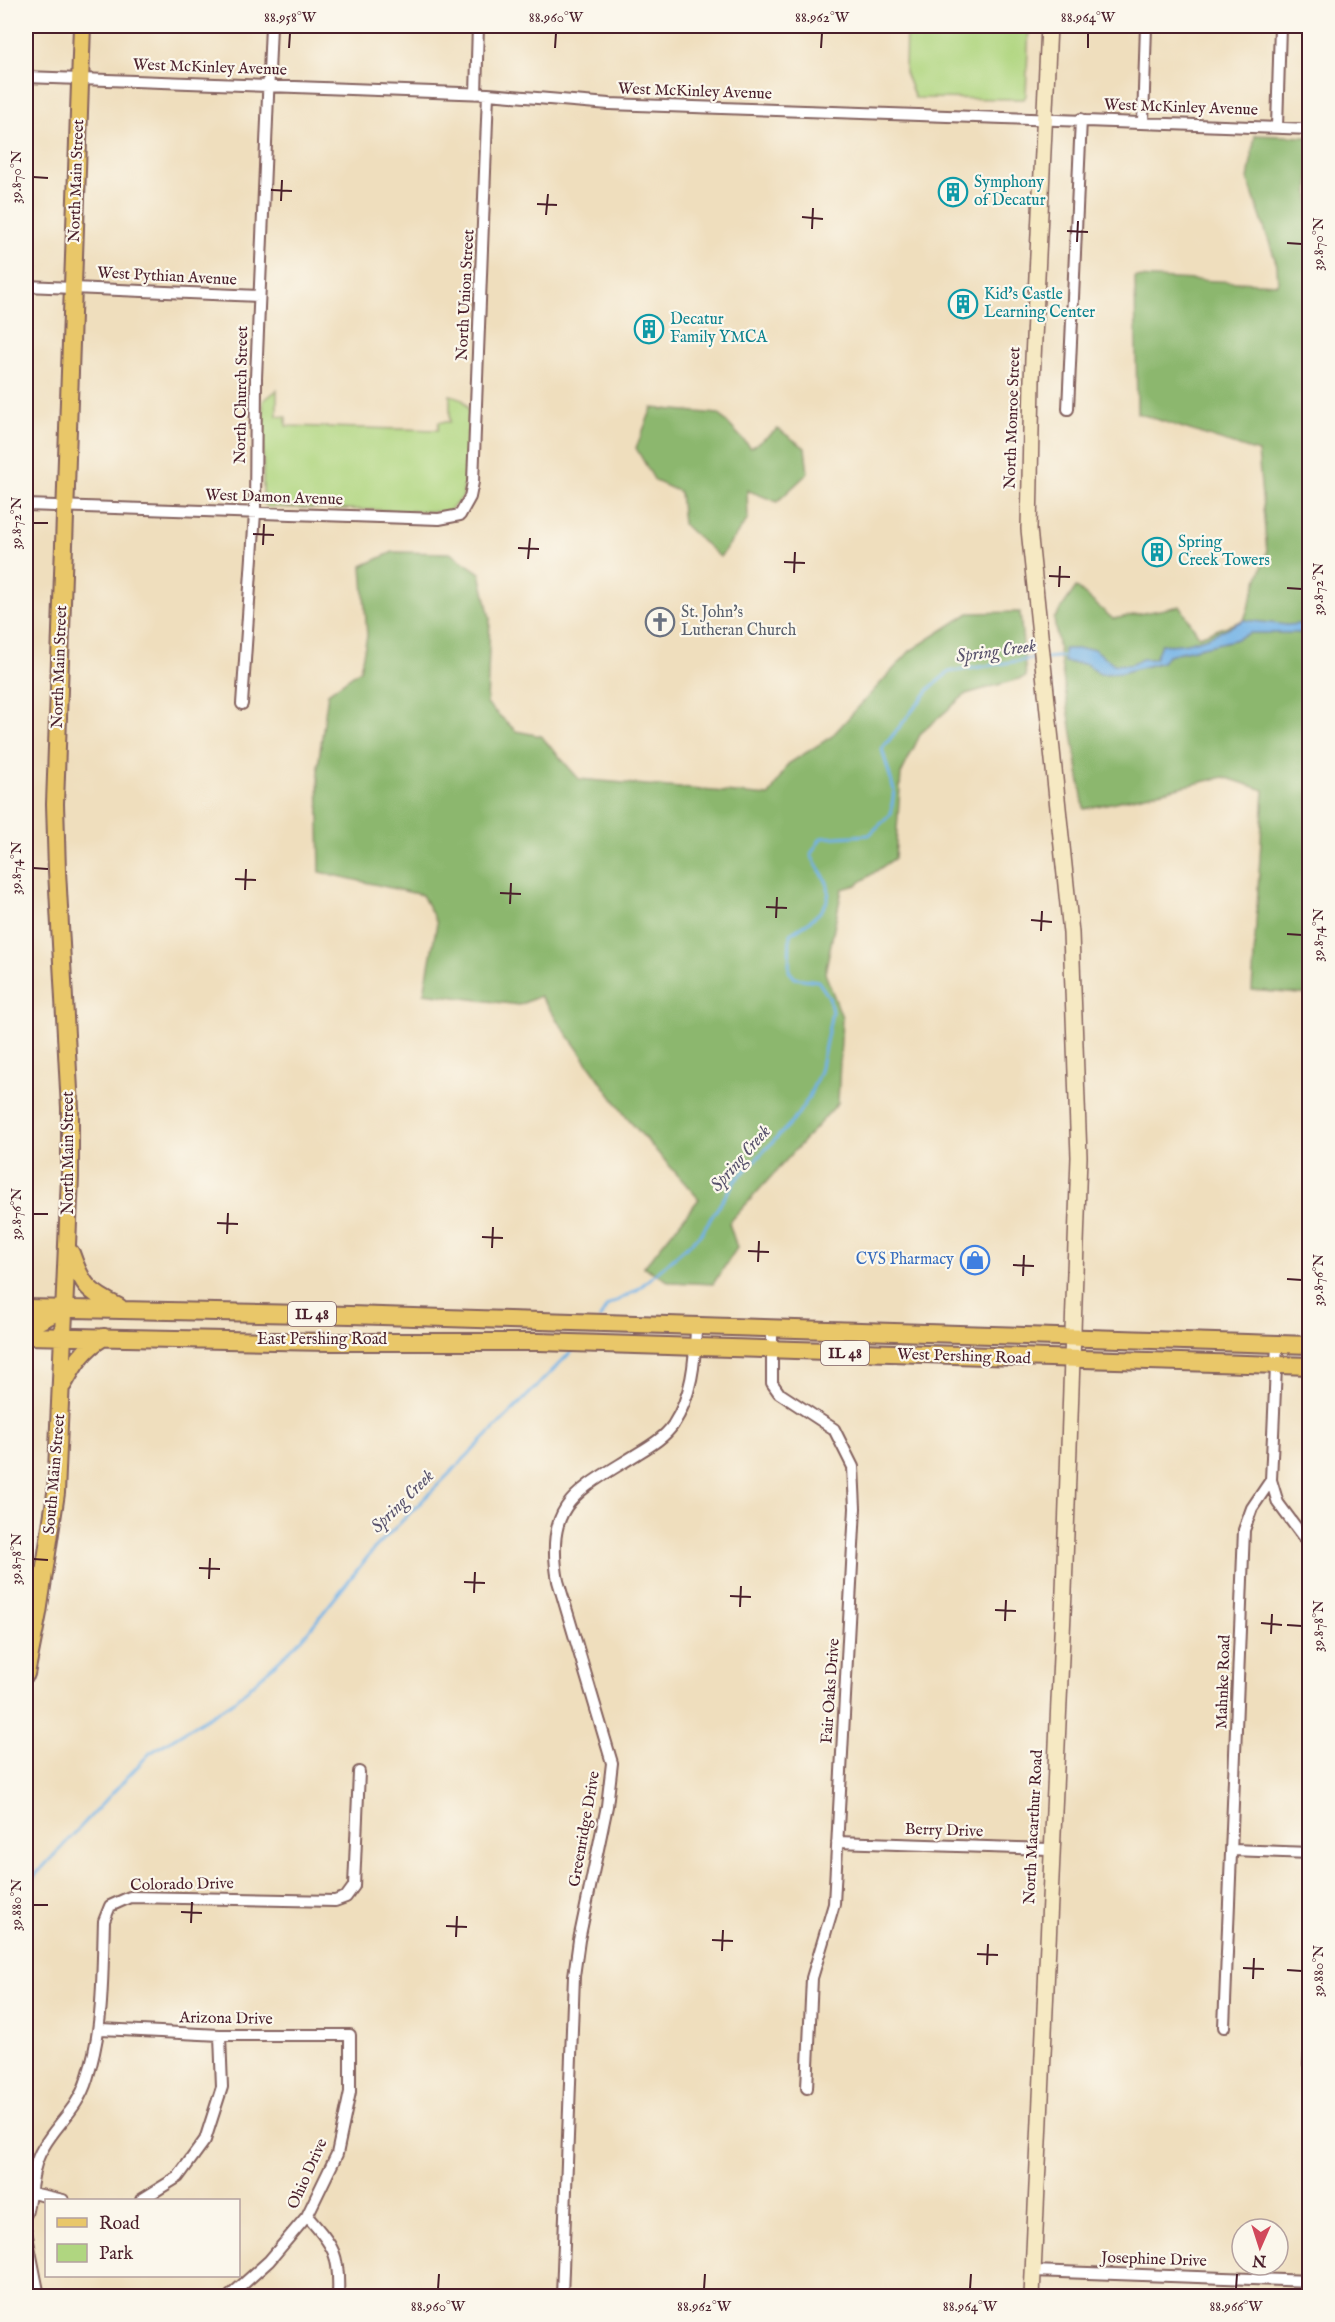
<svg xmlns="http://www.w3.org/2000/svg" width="1335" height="2322" font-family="'IM FELL English',serif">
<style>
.green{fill:#b0d680;stroke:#7d7a56;stroke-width:1.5}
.forest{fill:#8cb76e;stroke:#6b6b4c;stroke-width:1.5}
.water{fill:#72b2e6;stroke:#5e6888;stroke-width:1.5}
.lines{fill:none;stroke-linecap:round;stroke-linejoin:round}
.stream{stroke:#72b2e6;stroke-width:3}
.street-casing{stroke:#84625e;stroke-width:14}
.secondary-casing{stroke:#84625e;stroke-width:18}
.primary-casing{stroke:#84625e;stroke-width:20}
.street{stroke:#fff;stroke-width:10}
.secondary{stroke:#f6e9c3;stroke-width:15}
.primary{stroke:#e9c769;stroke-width:16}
.ticks{fill:none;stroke:#4a1f2b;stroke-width:2}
.labels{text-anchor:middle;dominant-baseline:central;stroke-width:4.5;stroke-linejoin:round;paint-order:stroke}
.shield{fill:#fbf7ec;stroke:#7f6065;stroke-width:1.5}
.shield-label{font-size:15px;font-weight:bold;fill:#4a1f2b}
.street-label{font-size:16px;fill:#4a1f2b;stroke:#fbf7ec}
.culture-label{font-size:16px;fill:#0d838f;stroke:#fbf7ec;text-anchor:start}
.worship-label{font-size:16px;fill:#5b616d;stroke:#fbf7ec;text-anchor:start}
.shop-label{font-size:16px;fill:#366cbe;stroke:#fbf7ec;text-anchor:end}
.water-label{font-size:18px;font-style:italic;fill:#58526c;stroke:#fbf7ec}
.neatline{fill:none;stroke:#4a1f2b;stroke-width:2}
.ticks-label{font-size:15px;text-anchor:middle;fill:#4a1f2b}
</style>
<rect width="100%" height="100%" fill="#fbf7ec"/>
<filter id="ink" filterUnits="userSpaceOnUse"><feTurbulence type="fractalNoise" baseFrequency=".0167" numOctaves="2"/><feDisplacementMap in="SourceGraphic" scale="12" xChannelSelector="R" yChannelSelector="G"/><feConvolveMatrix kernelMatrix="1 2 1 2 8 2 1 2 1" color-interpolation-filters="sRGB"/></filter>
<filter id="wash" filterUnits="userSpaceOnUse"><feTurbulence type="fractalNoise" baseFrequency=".008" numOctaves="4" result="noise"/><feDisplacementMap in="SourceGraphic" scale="24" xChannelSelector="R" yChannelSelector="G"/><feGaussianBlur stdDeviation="1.35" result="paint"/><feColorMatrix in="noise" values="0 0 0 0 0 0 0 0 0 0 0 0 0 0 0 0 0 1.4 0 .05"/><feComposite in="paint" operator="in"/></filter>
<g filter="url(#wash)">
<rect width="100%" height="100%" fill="#efdebd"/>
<!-- green -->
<path class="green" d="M906 26H1029L1026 95 1024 99 915 98 905 72Z
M277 390V416L286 417V426L438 430 439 422H450V395C461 397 466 401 469 412L463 497 448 512 268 507 263 503V401Z"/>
<!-- forest -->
<path class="forest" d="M1255 135 1309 137V995L1252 990 1264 790 1224 777 1084 809 1054 619 1076 587 1113 619 1180 606 1199 636 1244 620 1267 552 1258 452 1137 413 1135 277 1278 284 1277 265 1248 180Z
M652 408 719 414 751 448 778 429 805 448 808 473 777 502 747 490 748 519 720 557 683 524 680 492 655 481 636 448Z
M393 552 450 553 480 573 490 618 487 704 516 731 541 736 579 779 769 796 788 764 831 737 910 651 969 613 1020 612 1026 677 966 694 921 733 901 774 895 858 856 885 842 889 825 973 842 1017 838 1103 729 1223 737 1248 713 1284 670 1282 644 1267 699 1199 627 1118 540 996 519 1005 424 993 437 923 422 895 320 872 318 766 328 693 360 670 367 636 362 566Z"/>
<!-- water -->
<path class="water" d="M1244 620 1287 625 1309 623V633H1250L1234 640 1168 655 1162 662 1121 673 1100 674 1086 664 1064 662V649H1094L1114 664 1130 665 1142 659H1155L1161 644C1190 648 1218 633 1244 620Z"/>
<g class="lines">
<!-- stream -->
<path class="stream" d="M1046 658 1067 656
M600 1318 607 1306 637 1290 700 1235 735 1181 794 1120 808 1099 820 1071 832 1012 829 997 818 981 795 978 789 971 790 934C806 924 836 908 827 883 823 873 815 865 811 854L821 838 869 835 891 814 894 790 882 749 931 687 949 672 1037 658
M26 1885 150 1753 236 1700 302 1639 374 1549 575 1348"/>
</g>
</g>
<g filter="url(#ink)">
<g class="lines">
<!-- street casing -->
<g class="street-casing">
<path id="street" d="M26 77 488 94 609 104 1310 129
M476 94 478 26
M1143 122 1146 26
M1277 127 1280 26
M26 286 259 296
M1068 409 1081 119
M26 505 439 519 460 515 470 497 473 482 488 94
M242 704 255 513 256 378 271 26
M772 1330V1383L779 1393 834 1429 853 1467 855 1508 834 1904 812 1978 807 2088
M1271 1480 1278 1503 1310 1546
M837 1842 1050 1849
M1232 1850 1310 1853
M1224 2027 1244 1530 1252 1508 1271 1480 1277 1344
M101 2029 220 2035H350V2092L337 2154 307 2216 269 2261 230 2296
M1309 2064 1310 2052
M32 2193 63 2200
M141 2200 178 2177 205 2140 222 2087 220 2035
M26 2214C32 2193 31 2167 43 2148 57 2123 78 2109 87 2079 104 2026 102 1977 104 1921L110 1906 130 1897 335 1901 346 1897 354 1886 359 1772
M307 2216C334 2247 340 2254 338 2296
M26 2231 39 2296
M1033 2271 1310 2281
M562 2296 574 1976 579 1940 607 1806 612 1763 558 1581C544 1502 578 1491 637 1454 650 1446 664 1438 673 1425 692 1396 695 1362 696 1328"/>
</g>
<!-- secondary casing -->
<g class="secondary-casing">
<path id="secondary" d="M1032 2296 1064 1591 1079 1157 1071 933 1029 529 1032 380 1049 26"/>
</g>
<!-- primary casing -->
<g class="primary-casing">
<path id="primary" d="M71 1253C82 1285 88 1292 119 1307
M26 1308 350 1315 1310 1345
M26 1323 37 1322 61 1310
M26 1336 328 1342H539L1310 1366
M63 1385C74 1365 83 1349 104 1337
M26 1674 38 1613 56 1493 70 1177V1108L57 871 55 804 82 26"/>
</g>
<!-- street -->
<use href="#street" class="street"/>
<!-- secondary -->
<use href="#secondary" class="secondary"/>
<!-- primary -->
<use href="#primary" class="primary"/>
</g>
</g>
<!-- ticks -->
<path class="ticks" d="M289 48 290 33M555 48 556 33M821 48 822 33M1088 48V33M33 177 48 178M271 190 292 191M281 201 282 180M537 204 557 205M546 215 548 194M802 217 823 219M812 229 813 208M1067 231 1088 232M1077 242 1078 221M1287 243 1302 244M33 523H48M253 534 274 535M263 545 264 524M518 548 539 549M528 559 530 538M784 562 805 563M794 573 795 552M1049 576 1070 577M1059 587 1060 566M1287 588 1302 589M33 868 48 869M235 879 256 880M245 890 246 869M500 893 521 894M510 904 511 883M766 907 787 908M776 918 777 897M1031 920 1052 922M1041 931 1042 911M1287 934 1302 935M33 1214H48M217 1223 238 1224M227 1234 228 1213M482 1237 503 1238M492 1248 493 1227M748 1251 769 1252M758 1262 759 1241M1013 1265 1034 1266M1023 1276 1024 1255M1287 1279 1302 1280M33 1559 48 1560M199 1568 220 1569M209 1579 210 1558M464 1582 485 1583M474 1593 475 1572M730 1596 751 1597M740 1607 741 1586M995 1610 1016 1611M1005 1621 1006 1600M1261 1623 1282 1625M1287 1625 1302 1626M1271 1634 1272 1614M33 1905H48M181 1912 202 1913M191 1923 192 1902M446 1926 467 1927M456 1937 457 1916M712 1940 733 1941M722 1951 723 1930M977 1954 998 1955M987 1965 988 1944M1243 1968 1264 1969M1287 1970 1302 1971M1253 1979 1254 1958M438 2289 439 2274M704 2289 705 2274M970 2289 971 2274M1236 2289 1237 2274"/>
<!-- icons -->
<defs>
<g id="building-ring" transform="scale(1.5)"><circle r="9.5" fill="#fbf7ec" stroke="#0f9aa8" stroke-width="1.5"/><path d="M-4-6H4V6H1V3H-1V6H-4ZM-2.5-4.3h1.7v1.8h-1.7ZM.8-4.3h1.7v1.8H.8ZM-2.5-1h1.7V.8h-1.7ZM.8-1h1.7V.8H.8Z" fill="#0f9aa8"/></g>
<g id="church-ring" transform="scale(1.5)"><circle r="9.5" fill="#fbf7ec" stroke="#6b7280" stroke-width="1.5"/><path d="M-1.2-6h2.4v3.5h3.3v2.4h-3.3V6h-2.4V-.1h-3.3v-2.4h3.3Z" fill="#6b7280"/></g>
<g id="shop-ring" transform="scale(1.5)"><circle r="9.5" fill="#fbf7ec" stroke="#3f7fe0" stroke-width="1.5"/><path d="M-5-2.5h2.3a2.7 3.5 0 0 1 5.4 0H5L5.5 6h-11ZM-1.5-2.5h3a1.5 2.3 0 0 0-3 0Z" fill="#3f7fe0"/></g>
</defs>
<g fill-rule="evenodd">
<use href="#building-ring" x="953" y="192"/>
<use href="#building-ring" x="963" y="304"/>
<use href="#building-ring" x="649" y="329"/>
<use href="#building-ring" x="1157" y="552"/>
<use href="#church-ring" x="660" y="622"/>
<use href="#shop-ring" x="975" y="1260"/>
</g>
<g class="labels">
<!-- shield labels -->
<g class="shield">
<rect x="288" y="1302" width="48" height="24" rx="4.5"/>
<rect x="821" y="1341" width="48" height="24" rx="4.5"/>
</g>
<g class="shield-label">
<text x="312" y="1314">IL 48</text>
<text x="845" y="1353">IL 48</text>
</g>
<!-- street labels -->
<g class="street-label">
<text transform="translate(210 68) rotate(2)">West McKinley Avenue</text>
<text transform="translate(695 92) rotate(2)">West McKinley Avenue</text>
<text transform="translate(1181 108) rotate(2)">West McKinley Avenue</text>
<text transform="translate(77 181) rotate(-88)">North Main Street</text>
<text transform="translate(167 277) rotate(3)">West Pythian Avenue</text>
<text transform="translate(466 295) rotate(-87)">North Union Street</text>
<text transform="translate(242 395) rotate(-89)">North Church Street</text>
<text transform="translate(1013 418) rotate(-88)">North Monroe Street</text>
<text transform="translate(274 498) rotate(2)">West Damon Avenue</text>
<text transform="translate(60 667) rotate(-88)">North Main Street</text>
<text transform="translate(69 1153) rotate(-90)">North Main Street</text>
<text x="322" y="1340">East Pershing Road</text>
<text transform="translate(964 1357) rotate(2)">West Pershing Road</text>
<text transform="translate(55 1474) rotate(-85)">South Main Street</text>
<text transform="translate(1224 1682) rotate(-88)">Mahnke Road</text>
<text transform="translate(831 1691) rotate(-86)">Fair Oaks Drive</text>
<text transform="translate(1034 1827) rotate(-87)">North Macarthur Road</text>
<text transform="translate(585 1829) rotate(-80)">Greenridge Drive</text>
<text transform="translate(944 1831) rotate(2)">Berry Drive</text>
<text transform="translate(182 1885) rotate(-1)">Colorado Drive</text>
<text transform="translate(226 2019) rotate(1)">Arizona Drive</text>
<text transform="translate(308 2174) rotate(-66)">Ohio Drive</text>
<text transform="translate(1154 2260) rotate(2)">Josephine Drive</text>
</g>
<!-- culture labels -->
<g class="culture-label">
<text x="974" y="183">Symphony<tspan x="974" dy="18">of Decatur</tspan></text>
<text x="984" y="295">Kid's Castle<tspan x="984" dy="18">Learning Center</tspan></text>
<text x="670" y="320">Decatur<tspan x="670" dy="18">Family YMCA</tspan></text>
<text x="1178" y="543">Spring<tspan x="1178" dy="18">Creek Towers</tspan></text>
</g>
<!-- worship labels -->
<g class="worship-label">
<text x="681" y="613">St. John's<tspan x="681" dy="18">Lutheran Church</tspan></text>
</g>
<!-- shop labels -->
<g class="shop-label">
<text x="954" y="1260">CVS Pharmacy</text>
</g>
<!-- water labels -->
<g class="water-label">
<text transform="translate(996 652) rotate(-8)">Spring Creek</text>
<text transform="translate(741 1159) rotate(-49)">Spring Creek</text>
<text transform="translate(403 1502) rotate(-45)">Spring Creek</text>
</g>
</g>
<!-- margin -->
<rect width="1335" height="2322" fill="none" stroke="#fbf7ec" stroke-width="66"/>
<!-- legend -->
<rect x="45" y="2199" width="195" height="78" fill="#fbf7ec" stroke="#b4a19f" stroke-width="1.5"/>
<rect x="57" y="2218" width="30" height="9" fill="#e9c769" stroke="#b4a19f" stroke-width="1.5"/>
<text x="99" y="2229" font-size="18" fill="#4a1f2b">Road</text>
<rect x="57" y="2244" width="30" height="18" fill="#b0d680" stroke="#b4a19f" stroke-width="1.5"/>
<text x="99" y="2259" font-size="18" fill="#4a1f2b">Park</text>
<!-- north arrow -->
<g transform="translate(1260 2247) rotate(183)"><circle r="28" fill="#fbf7ec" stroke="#b4a19f" stroke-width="1.5"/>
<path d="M0-4.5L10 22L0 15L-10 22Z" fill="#d1495b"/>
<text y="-9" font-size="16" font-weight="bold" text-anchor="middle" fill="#4a1f2b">N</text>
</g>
<rect x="33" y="33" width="1269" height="2256" class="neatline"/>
<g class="ticks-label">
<text x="290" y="22">88.958°W</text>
<text x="556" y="22">88.960°W</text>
<text x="822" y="22">88.962°W</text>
<text x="1088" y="22">88.964°W</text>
<text transform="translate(16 177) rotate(-90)" y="5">39.870°N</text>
<text transform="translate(1318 244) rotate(-90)" y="5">39.870°N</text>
<text transform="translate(16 523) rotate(-90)" y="5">39.872°N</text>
<text transform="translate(1318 589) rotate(-90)" y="5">39.872°N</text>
<text transform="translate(16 868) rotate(-90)" y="5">39.874°N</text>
<text transform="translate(1318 935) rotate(-90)" y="5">39.874°N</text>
<text transform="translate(16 1214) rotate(-90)" y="5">39.876°N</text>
<text transform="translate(1318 1280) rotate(-90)" y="5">39.876°N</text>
<text transform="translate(16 1559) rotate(-90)" y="5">39.878°N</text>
<text transform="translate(1318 1626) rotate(-90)" y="5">39.878°N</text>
<text transform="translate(16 1905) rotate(-90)" y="5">39.880°N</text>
<text transform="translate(1318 1971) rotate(-90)" y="5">39.880°N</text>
<text x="438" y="2311">88.960°W</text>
<text x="704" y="2311">88.962°W</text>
<text x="970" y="2311">88.964°W</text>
<text x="1236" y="2311">88.966°W</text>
</g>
</svg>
